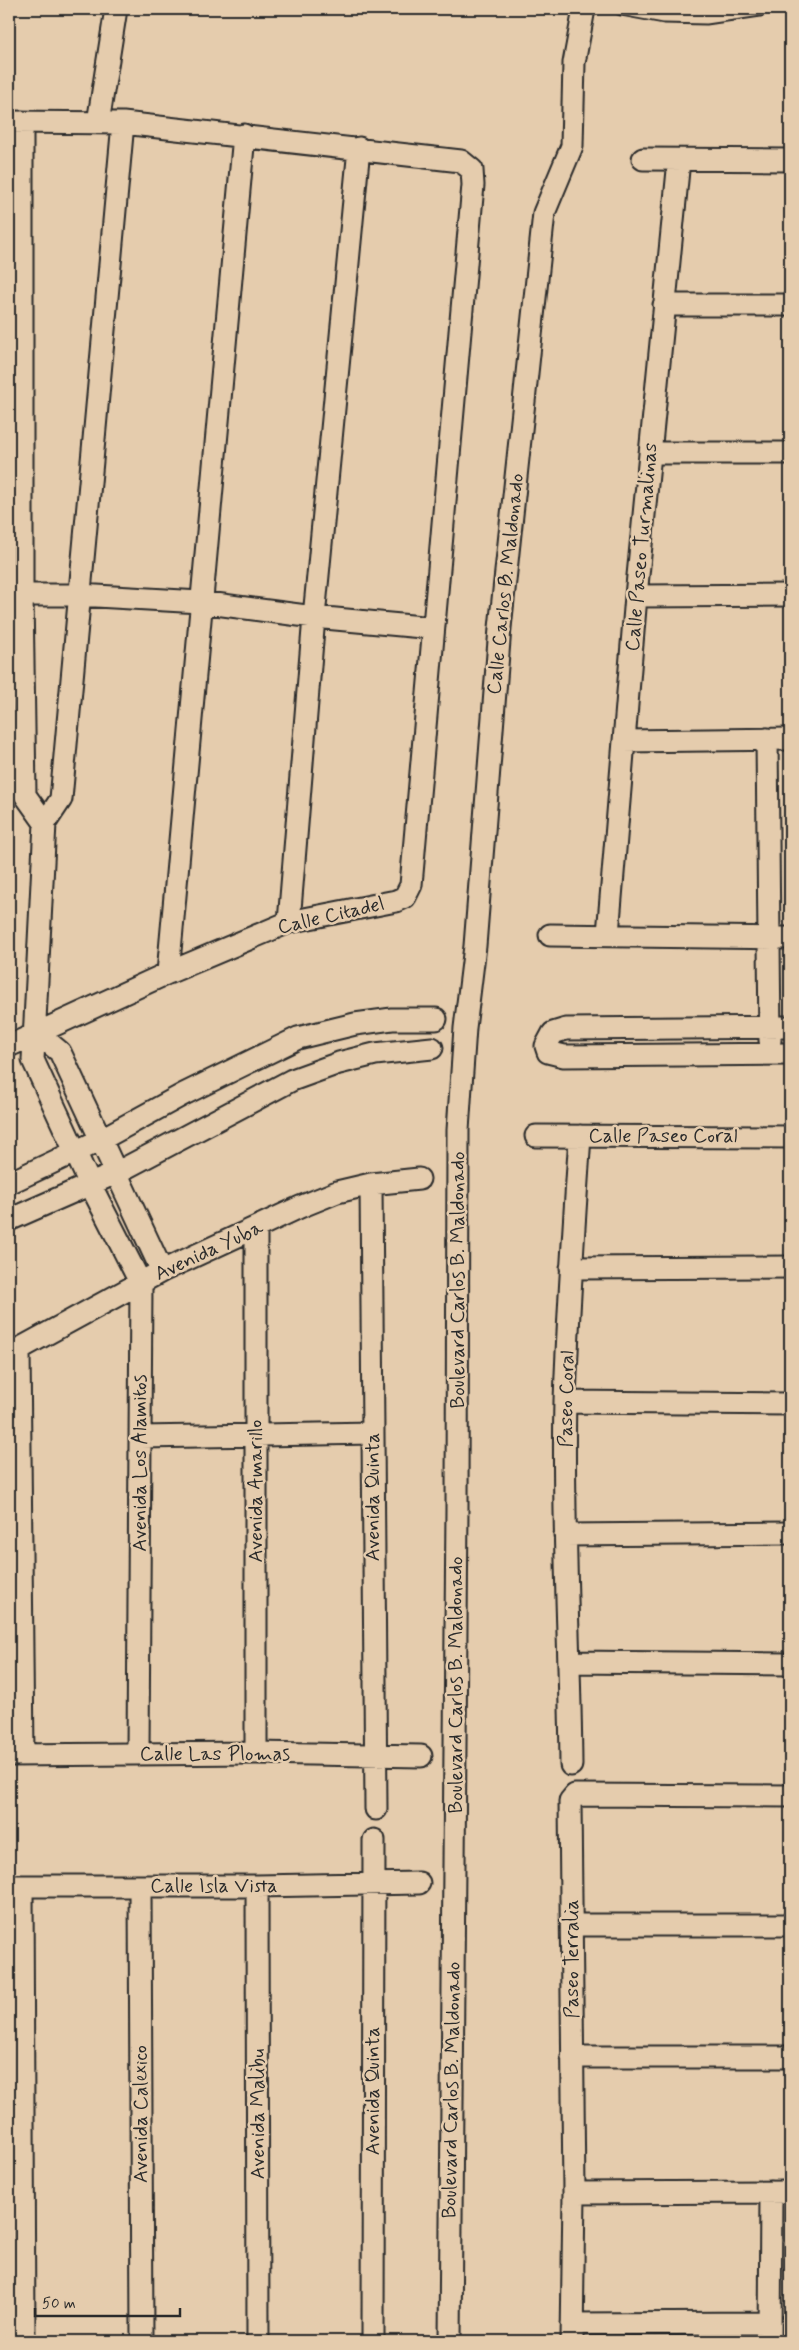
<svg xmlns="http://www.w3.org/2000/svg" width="799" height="2350" font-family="Mynerve,sans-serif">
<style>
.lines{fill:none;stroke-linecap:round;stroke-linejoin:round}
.lane-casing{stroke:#2b2b2b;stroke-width:15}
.street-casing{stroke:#2b2b2b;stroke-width:25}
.lane{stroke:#e5ccad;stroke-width:11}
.street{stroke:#e5ccad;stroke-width:21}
.labels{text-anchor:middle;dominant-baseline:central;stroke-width:5;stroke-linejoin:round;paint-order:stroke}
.street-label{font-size:20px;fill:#2b2b2b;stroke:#e5ccad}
</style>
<rect width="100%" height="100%" fill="#e5ccad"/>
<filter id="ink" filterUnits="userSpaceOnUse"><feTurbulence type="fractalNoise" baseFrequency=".02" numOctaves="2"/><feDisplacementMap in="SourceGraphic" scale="10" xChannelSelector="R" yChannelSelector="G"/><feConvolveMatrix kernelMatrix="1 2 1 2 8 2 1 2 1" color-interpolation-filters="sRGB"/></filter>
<g filter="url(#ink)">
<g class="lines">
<!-- lane casing -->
<g class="lane-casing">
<path id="lane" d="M621 9 664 17 706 18 760 10"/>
</g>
<!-- street casing -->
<g class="street-casing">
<path id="street" d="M9 122 123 123 461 161 472 170 473 185 411 885 405 897 396 901 289 922 168 973 9 1046
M22 122V595L25 795 45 823
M98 123 116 9
M123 123 61 799 45 823 33 1060 90 1184 141 1284 138 1754
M643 159 790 160
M664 305H790
M650 453H790
M9 595H79L200 602 314 617 433 628
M636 596 790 595
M767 739 770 1041
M624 741 790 739
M289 922 314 617 359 148
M608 934 636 596 679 160
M550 935 790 938
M168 973 244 135
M790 1027 566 1029 553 1033 546 1046 548 1052 564 1056 790 1054
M36 1032 60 1052 162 1271
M536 1136 790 1137
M9 1183 100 1140 184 1094 298 1038 355 1024 392 1019H436
M371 1184 376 1809
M9 1220 116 1173 292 1080 339 1063 375 1054 432 1048
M256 1228V1753
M571 1268 790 1267
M19 1349 23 1755
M9 1352 19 1349 162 1271 300 1207 337 1192 371 1184 419 1179
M565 1402 790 1404
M140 1437 373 1433
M565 1535 790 1533
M570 1662 790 1664
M9 1755 256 1753 421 1756
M571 1765C570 1644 562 1522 565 1401 568 1312 574 1224 580 1136
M9 1886H257L419 1883
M22 1886 24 2341
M257 1886 258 2341
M140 1887 142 2341
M572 1925H790
M572 2057H790
M574 2193 790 2192
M572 2324 770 2323
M373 2341 374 1840
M450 2341 457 1509 458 1130 465 1028 475 946 500 628 544 213 572 146 574 63 584 9
M572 2341 574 2193 570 1801 575 1795 790 1796
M770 2341 771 2192"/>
</g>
<!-- lane -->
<use href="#lane" class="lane"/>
<!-- street -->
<use href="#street" class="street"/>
</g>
</g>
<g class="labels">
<!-- street labels -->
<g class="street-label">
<text transform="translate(642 547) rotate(-85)">Calle Paseo Turmalinas</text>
<text transform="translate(506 584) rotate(-84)">Calle Carlos B. Maldonado</text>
<text transform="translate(331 916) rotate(-13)">Calle Citadel</text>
<text x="663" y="1136">Calle Paseo Coral</text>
<text transform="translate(209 1251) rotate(-25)">Avenida Yuba</text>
<text transform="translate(458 1280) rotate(-90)">Boulevard Carlos B. Maldonado</text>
<text transform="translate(567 1399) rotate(-89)">Paseo Coral</text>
<text transform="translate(140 1463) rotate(-90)">Avenida Los Alamitos</text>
<text transform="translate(256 1491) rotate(-90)">Avenida Amarillo</text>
<text transform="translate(373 1497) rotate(-90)">Avenida Quinta</text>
<text transform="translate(456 1685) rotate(-90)">Boulevard Carlos B. Maldonado</text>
<text x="215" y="1754">Calle Las Plomas</text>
<text x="214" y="1886">Calle Isla Vista</text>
<text transform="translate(572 1959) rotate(-90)">Paseo Terralia</text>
<text transform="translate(452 2090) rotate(-89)">Boulevard Carlos B. Maldonado</text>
<text transform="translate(373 2091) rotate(-90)">Avenida Quinta</text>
<text transform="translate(141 2114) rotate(-90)">Avenida Calexico</text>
<text transform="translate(258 2114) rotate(-90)">Avenida Malibu</text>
</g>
</g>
<!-- margin -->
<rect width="799" height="2350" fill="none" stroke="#e5ccad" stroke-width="30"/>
<rect x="15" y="15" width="769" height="2320" fill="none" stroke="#2b2b2b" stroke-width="2" filter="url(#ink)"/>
<!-- scale -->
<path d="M35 2308v8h145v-8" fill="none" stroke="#2b2b2b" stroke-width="2.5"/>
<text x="42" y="2308" font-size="15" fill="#2b2b2b" stroke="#e5ccad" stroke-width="4" paint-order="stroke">50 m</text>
</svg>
